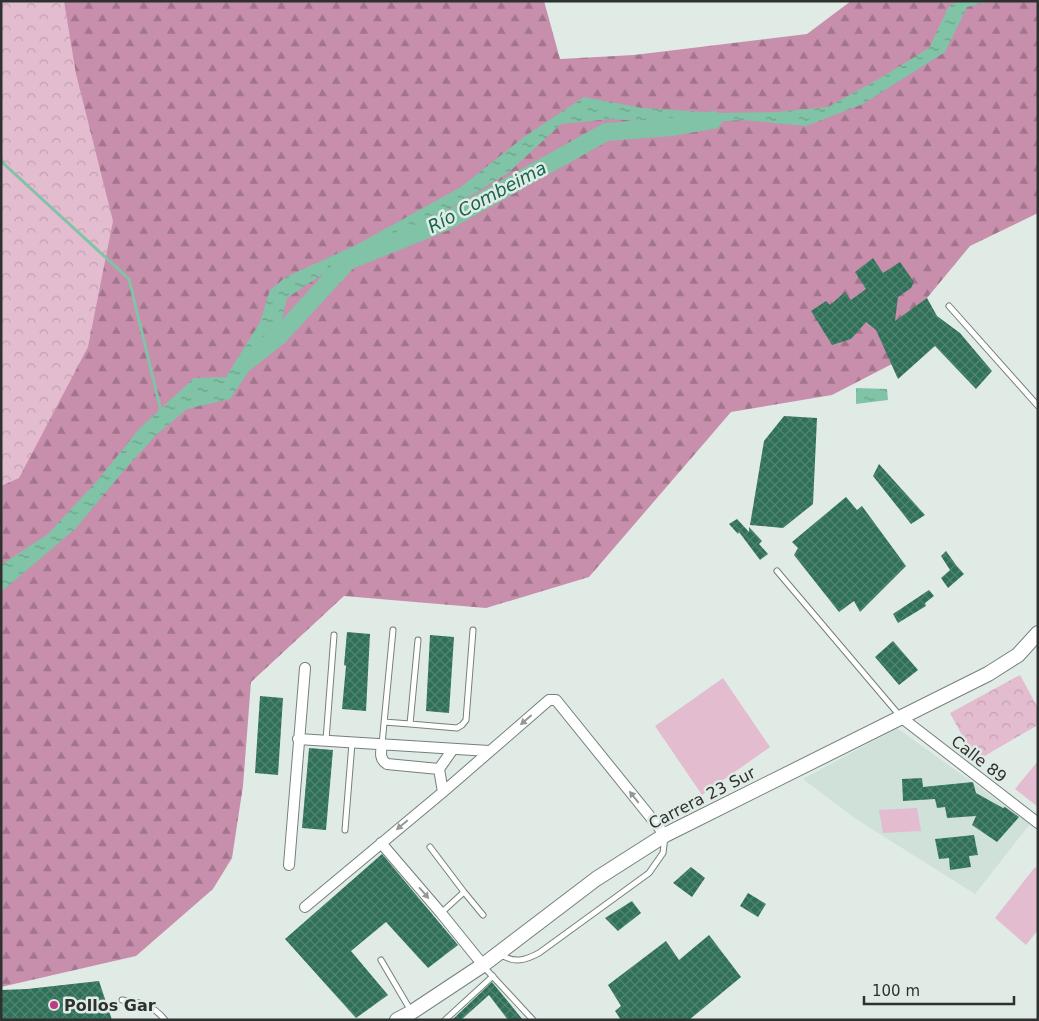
<svg xmlns="http://www.w3.org/2000/svg" width="1039" height="1021" font-family="'DejaVu Sans',sans-serif">
<style>
.built{fill:#cfe1d9}
.forest{fill:url(#forest-firs)}
.park{fill:url(#park-crowns)}
.pitch{fill:#e3bccf}
.water{fill:url(#water-ripples)}
.lines{fill:none;stroke-linecap:round;stroke-linejoin:round}
.stream{stroke:#81c3a7;stroke-width:3}
.river{stroke:#81c3a7;stroke-width:18}
.building{fill:url(#building-cross-hatch)}
.lane-casing{stroke:#75807b;stroke-width:7}
.street-casing{stroke:#75807b;stroke-width:12}
.secondary-casing{stroke:#75807b;stroke-width:16}
.lane{stroke:#fff;stroke-width:5}
.street{stroke:#fff;stroke-width:10}
.secondary{stroke:#fff;stroke-width:14}
.oneway{fill:#969898}
.poi-dot{fill:#bb3b87;stroke:#e0ebe6;stroke-width:2}
.labels{text-anchor:middle;dominant-baseline:central;stroke-width:5;stroke-linejoin:round;paint-order:stroke}
.street-label{font-size:16px;fill:#2d3230;stroke:#e0ebe6}
.poi-label{font-size:16px;font-weight:bold;fill:#2d3230;stroke:#e0ebe6;text-anchor:start}
.water-label{font-size:18px;font-style:italic;fill:#16664c;stroke:#e0ebe6}
</style>
<defs>
<pattern id="forest-firs" width="22" height="20" patternUnits="userSpaceOnUse" patternTransform="scale(1.25)"><rect width="22" height="20" fill="#c78fab"/><path d="M5 1l3.5 6h-7zM16 11l3.5 6h-7z" fill="#a2758c"/></pattern>
<pattern id="park-crowns" width="20" height="18" patternUnits="userSpaceOnUse" patternTransform="scale(1.25)"><rect width="20" height="18" fill="#e3bccf"/><path d="M2 6a3 3 0 1 1 6 0M12 15a3 3 0 1 1 6 0" fill="none" stroke="#c3a2b2"/></pattern>
<pattern id="water-ripples" width="26" height="14" patternUnits="userSpaceOnUse" patternTransform="scale(1.25)"><rect width="26" height="14" fill="#81c3a7"/><path d="M2 4q2-2 4 0t4 0M15 11q2-2 4 0t4 0" fill="none" stroke="#6a9f88"/></pattern>
<pattern id="building-cross-hatch" width="8" height="8" patternUnits="userSpaceOnUse" patternTransform="scale(1.25)"><rect width="8" height="8" fill="#2f7058"/><path d="M0 0l8 8M0 8l8-8" fill="none" stroke="#538472"/></pattern>
</defs>
<rect width="100%" height="100%" fill="#e0ebe6"/>
<!-- built -->
<path class="built" d="M897 728 1030 824 975 894 856 819 803 779Z"/>
<!-- forest -->
<path class="forest" d="M1 1H544L560 59 634 55 807 34 851 1H1038V213L970 246 927 298 892 364 832 395 731 412 589 577 486 608 344 596 251 682 243 786 232 858 213 889 136 956 1 987Z"/>
<!-- park -->
<path class="park" d="M1 1H64L76 74 113 221 88 347 19 478 1 486Z
M1020 675 1038 708V725L976 761 950 713Z"/>
<!-- pitch -->
<path class="pitch" d="M723 678 770 747 702 795 655 726Z
M1038 761V804L1037 806 1015 789Z
M917 808 921 831 883 833 879 810Z
M1035 867 1038 870V930L1026 945 995 918Z"/>
<!-- water -->
<path class="water" d="M959 1H992L967 7 945 52 863 104 806 126 743 120 680 124 611 119 561 124 508 173 416 229 317 278 287 298 281 324 230 399 187 409 155 436 127 467 75 529 1 592V565L48 534 97 481 140 428 194 378 226 377 260 322 270 290 286 277 356 245 461 187 524 137 584 97 642 108 720 113 777 112 828 107 882 77 929 48 949 6Z
M856 388 887 389 888 400 856 404Z"/>
<g class="lines">
<!-- stream -->
<path class="stream" d="M1 159 4 164 129 279 161 411"/>
<!-- river -->
<path class="river" d="M246 362 279 336 348 261 445 222 606 132 672 127 713 120"/>
</g>
<!-- building -->
<path class="building" d="M873 258 883 273 900 262 914 282 911 288 898 297 895 321 927 298 937 316 960 333 992 371 976 389 935 346 898 379 876 330 866 322 851 339 832 345 811 311 826 301 830 305 845 292 851 300 866 289 855 272Z
M784 416 817 418 813 504 783 528 750 525 764 441Z
M879 464 925 515 911 524 873 476Z
M846 497 857 510 862 506 906 566 860 612 854 601 839 612 794 555 798 548 792 542Z
M737 519 749 532V527L762 541 759 544 768 554 760 560 739 532 738 534 729 524Z
M946 551 956 565 964 574 948 588 941 578 950 570 941 556Z
M929 590 934 596 925 603 926 606 898 623 893 614Z
M347 632 370 634 366 711 342 709 346 666 344 665Z
M430 635 454 637 449 713 426 711Z
M893 641 918 670 899 685 875 657Z
M260 696 283 698 278 775 255 773Z
M309 748 333 750 326 830 302 828Z
M922 778 923 787 973 782 976 793 1003 808 1005 807 1019 817 997 842 972 825 976 816 947 818 945 807 937 808 935 799 903 801 902 779Z
M974 835 978 855 969 856 971 867 950 870 949 858 939 859 935 839Z
M382 854 458 945 428 968 386 922 351 951 388 995 356 1018 285 939Z
M691 867 705 878 692 897 673 883Z
M748 893 766 904 758 917 740 906Z
M632 901 641 913 618 931 605 918Z
M709 935 741 977 689 1020H621L615 1011 621 1006 608 985 666 941 679 960Z
M99 981 112 1020H1V990L27 989Z
M492 982 523 1020H508L489 995 461 1020H452Z"/>
<g class="lines">
<!-- lane casing -->
<g class="lane-casing">
<path id="lane" d="M949 306 1038 406
M777 571 900 716
M384 722 410 724 418 640
M410 724 457 728 462 725 466 720 473 630
M326 740 334 635
M382 744 393 630
M345 830 352 743
M430 847 464 892 441 913
M464 892 483 915
M500 954C514 964 526 960 539 953L649 873 663 853 665 837
M381 960 411 1011
M484 967 533 1020
M122 1000C142 1003 152 1004 165 1020
M445 1020 493 976"/>
</g>
<!-- street casing -->
<g class="street-casing">
<path id="street" d="M902 718 1038 823
M298 739 489 751
M382 744C381 752 379 759 387 764L439 769
M443 792 439 769 453 749
M381 843 441 913 483 965
M289 865 305 668
M305 907 443 792 549 700H556L665 835"/>
</g>
<!-- secondary casing -->
<g class="secondary-casing">
<path id="secondary" d="M397 1020 412 1012 483 965 596 879 665 835 988 674 1018 655 1038 633"/>
</g>
<!-- lane -->
<use href="#lane" class="lane"/>
<!-- street -->
<use href="#street" class="street"/>
<!-- secondary -->
<use href="#secondary" class="secondary"/>
</g>
<!-- one-way arrows -->
<defs><path id="oneway-solid" d="M-6-.8H1V-3.2L6.5 0L1 3.2V.8H-6Z" transform="scale(1.25)"/></defs>
<g class="oneway">
<use href="#oneway-solid" transform="translate(526 720) rotate(139)"/>
<use href="#oneway-solid" transform="translate(634 797) rotate(-129)"/>
<use href="#oneway-solid" transform="translate(402 825) rotate(140)"/>
<use href="#oneway-solid" transform="translate(424 893) rotate(49)"/>
</g>
<!-- markers -->
<circle class="poi-dot" cx="54" cy="1005" r="5"/>
<g class="labels">
<!-- street labels -->
<g class="street-label">
<text transform="translate(979 759) rotate(38)">Calle 89</text>
<text transform="translate(702 798) rotate(-27)">Carrera 23 Sur</text>
</g>
<!-- poi labels -->
<g class="poi-label">
<text x="64" y="1005">Pollos Gar</text>
</g>
<!-- water labels -->
<g class="water-label">
<text transform="translate(487 197) rotate(-28)">Río Combeima</text>
</g>
</g>
<!-- border -->
<rect width="1039" height="1021" fill="none" stroke="#2d3230" stroke-width="5"/>
<!-- scale -->
<path d="M864 996v8h150v-8" fill="none" stroke="#2d3230" stroke-width="2.5"/>
<text x="872" y="996" font-size="15" fill="#2d3230" stroke="#e0ebe6" stroke-width="4" paint-order="stroke">100 m</text>
</svg>
